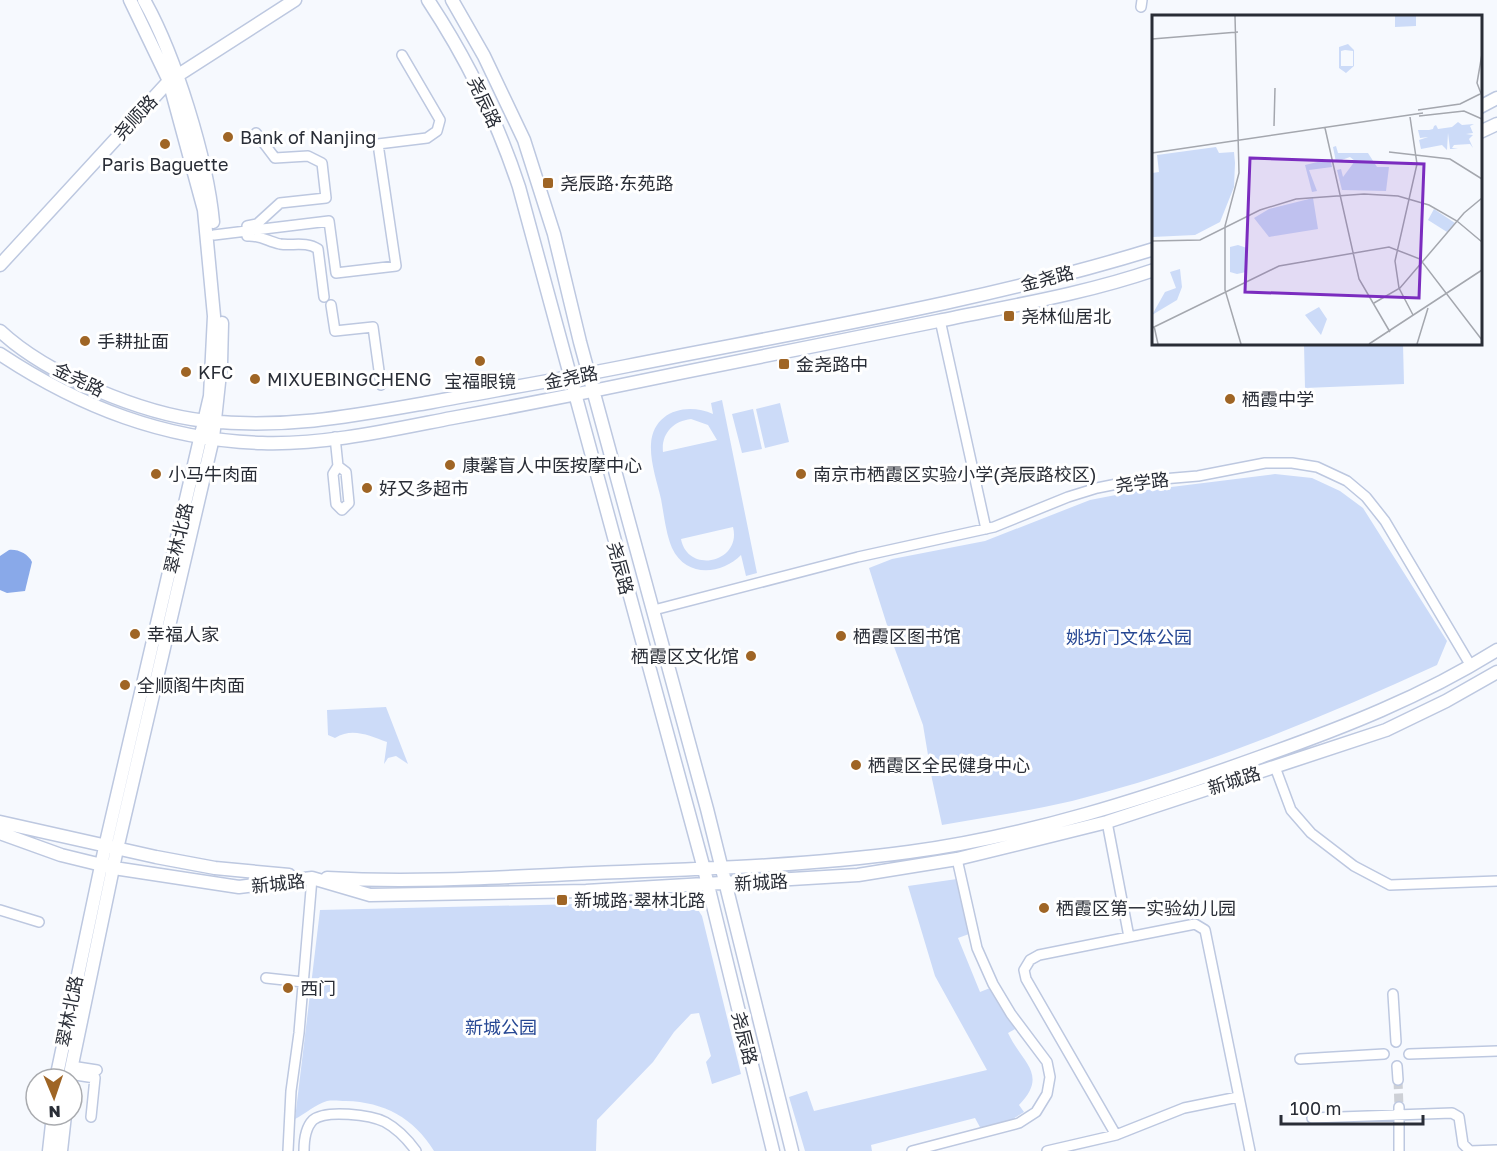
<svg xmlns="http://www.w3.org/2000/svg" width="1497" height="1151" font-family="'Golos Text','Noto Sans SC',sans-serif">
<style>
.green{fill:#ccdbf8;fill-rule:evenodd}
.water{fill:#89a9e9}
.lines{fill:none;stroke-linecap:round;stroke-linejoin:round}
.street-tunnel{stroke:#cdd0d6;stroke-width:9;stroke-dasharray:9 4.5;stroke-linecap:butt}
.street-casing{stroke:#bdc8e0;stroke-width:12}
.secondary-casing{stroke:#bdc8e0;stroke-width:15}
.street{stroke:#fff;stroke-width:9}
.secondary{stroke:#fff;stroke-width:12}
.poi-dot{fill:#9f6525;stroke:#fff;stroke-width:2}
.labels{text-anchor:middle;dominant-baseline:central;stroke-width:6;stroke-linejoin:round;paint-order:stroke}
.street-label{font-size:18px;fill:#292d36;stroke:#fff}
.poi-label{font-size:18px;fill:#292d36;stroke:#fff;text-anchor:start}
.park-label{font-size:18px;fill:#274894;stroke:#fff}
.inset-road{fill:none;stroke:#a4a7ae;stroke-width:1.5}
.view{fill:#7b2cbf;fill-opacity:0.15;stroke:#7b2cbf;stroke-width:3}
.inset-edge{fill:none;stroke:#292d36;stroke-width:3}
</style>
<rect width="100%" height="100%" fill="#f6f9fe"/>
<!-- green -->
<path class="green" d="M1304 344H1403L1404 384 1305 388Z
M722 400 757 573 746 576 741 555C721 575 686 578 672 548 666 534 664 515 661 499 657 482 650 462 651 444 653 411 687 402 713 414L711 403ZM691 419 708 425 717 440 663 452C661 434 673 421 691 419ZM733 527C742 562 688 575 681 539Z
M780 403 789 442 765 448 756 409Z
M753 409 762 449 742 453 732 414Z
M1275 474 1312 478 1340 491 1363 508 1447 641 1437 665C1319 719 1199 769 1072 801 1030 811 985 817 942 825L932 779 923 725 893 644 869 568 892 559 985 541 1090 500 1131 492Z
M386 707 408 764 396 756 388 758 384 764 387 742C369 736 353 727 335 738L328 735 327 710Z
M957 879 969 934 958 938 980 992 990 988 1017 1028 1008 1033C1022 1063 1049 1074 1019 1105L1024 1112 1013 1119 981 1129 975 1118 871 1145 872 1151H805L789 1097 807 1091 814 1111 987 1070 935 976 908 886Z
M665 902 695 905 702 916 741 1074 712 1084 706 1062 711 1056 699 1013 691 1014 674 1032 653 1062 597 1120 596 1151H434C414 1118 384 1102 346 1101 340 1101 333 1100 327 1101 316 1104 305 1114 295 1119L320 910Z"/>
<!-- water -->
<path class="water" d="M9 550C18 549 28 554 32 562L25 591 7 593 0 590V556Z"/>
<g class="lines">
<!-- street-tunnel -->
<path class="street-tunnel" d="M1398 1080 1399 1107"/>
<!-- street casing -->
<g class="street-casing">
<path id="street" d="M1141 7 1142 0
M247 226 257 224 280 203 326 198 322 163 308 156 275 158 256 133
M214 235 329 221 336 273 396 266 378 144 427 138 437 131 440 120 402 55
M247 236C260 235 267 241 280 244 292 246 306 241 318 249L324 297
M331 305 335 331 373 327 381 385
M940 320 986 529
M335 437 338 466 333 474 336 504 342 510 349 503 346 472 338 466
M654 610 858 557 994 527 1068 497 1097 488 1127 482 1198 476 1265 463H1292L1317 467 1347 481 1366 497 1385 521 1471 666
M1275 767 1291 810 1311 833 1354 866 1390 885 1497 881
M1107 822 1129 937 1195 924 1205 930 1250 1151
M0 910 39 922
M266 978 303 982
M1393 994 1396 1042
M1409 1054 1497 1051
M1300 1059 1384 1054
M71 1066 97 1070
M1397 1066 1398 1080
M69 1074 95 1078 91 1117
M1399 1107V1151
M1312 1118 1452 1113 1459 1117 1463 1144 1470 1151 1497 1150
M1116 1135 1026 979 1024 970 1030 960 1039 955 1129 937
M288 1151 291 1091 299 1033 312 878
M304 1151C304 1141 305 1128 313 1120 326 1109 371 1115 385 1122 398 1129 408 1140 416 1151
M912 1151 1019 1123 1036 1112 1047 1094 1050 1077 1047 1062 1011 1014 993 984 977 948 957 859
M1047 1151 1116 1135 1184 1108 1238 1097"/>
</g>
<!-- secondary casing -->
<g class="secondary-casing">
<path id="secondary" d="M144 0C175 55 207 158 213 222
M428 0C467 59 497 120 519 187L704 869 773 1151
M452 0 484 56 524 140 554 234 580 342 707 809 792 1151
M1480 107 1497 98
M1480 132 1497 124
M0 265 169 81 295 0
M0 331C47 375 142 414 206 421 288 429 353 416 432 402 497 390 562 379 627 366 803 331 982 302 1154 249
M0 354C80 407 165 440 262 443 325 445 390 430 452 418 528 404 604 389 680 373 766 356 852 338 938 321 1010 306 1084 294 1154 270
M0 822 156 857 215 868 289 875
M0 833 61 855 114 868 239 887 312 878 370 895 586 891 858 875 957 859 1107 822 1386 730 1446 701 1497 672
M327 878C416 883 505 877 594 873 699 869 805 866 909 852 1029 836 1146 798 1260 757 1342 728 1422 697 1497 650
M56 1079 105 847 210 396 214 316 204 210 169 81 130 0
M69 1079 117 849 213 438 221 364 222 323
M49 1151 53 1115
M61 1151 65 1115"/>
</g>
<!-- street -->
<use href="#street" class="street"/>
<!-- secondary -->
<use href="#secondary" class="secondary"/>
</g>
<!-- markers -->
<g class="poi-dot">
<circle cx="228" cy="137" r="6"/>
<circle cx="165" cy="144" r="6"/>
<rect x="542" y="177" width="12" height="12" rx="3"/>
<rect x="1003" y="310" width="12" height="12" rx="3"/>
<circle cx="85" cy="341" r="6"/>
<circle cx="480" cy="361" r="6"/>
<rect x="778" y="358" width="12" height="12" rx="3"/>
<circle cx="186" cy="372" r="6"/>
<circle cx="255" cy="379" r="6"/>
<circle cx="1230" cy="399" r="6"/>
<circle cx="450" cy="465" r="6"/>
<circle cx="156" cy="474" r="6"/>
<circle cx="801" cy="474" r="6"/>
<circle cx="367" cy="488" r="6"/>
<circle cx="135" cy="634" r="6"/>
<circle cx="841" cy="636" r="6"/>
<circle cx="751" cy="656" r="6"/>
<circle cx="125" cy="685" r="6"/>
<circle cx="856" cy="765" r="6"/>
<rect x="556" y="894" width="12" height="12" rx="3"/>
<circle cx="1044" cy="908" r="6"/>
<circle cx="288" cy="988" r="6"/>
</g>
<g class="labels">
<!-- street labels -->
<g class="street-label">
<text transform="translate(485 102) rotate(65)">尧辰路</text>
<text transform="translate(135 117) rotate(-47)">尧顺路</text>
<text transform="translate(1047 278) rotate(-14)">金尧路</text>
<text transform="translate(571 377) rotate(-11)">金尧路</text>
<text transform="translate(79 379) rotate(26)">金尧路</text>
<text transform="translate(1142 482) rotate(-7)">尧学路</text>
<text transform="translate(178 538) rotate(-77)">翠林北路</text>
<text transform="translate(621 568) rotate(75)">尧辰路</text>
<text transform="translate(1234 780) rotate(-18)">新城路</text>
<text transform="translate(761 882) rotate(-3)">新城路</text>
<text transform="translate(278 883) rotate(-6)">新城路</text>
<text transform="translate(69 1011) rotate(-79)">翠林北路</text>
<text transform="translate(745 1038) rotate(76)">尧辰路</text>
</g>
<!-- poi labels -->
<g class="poi-label">
<text x="240" y="137">Bank of Nanjing</text>
<text x="165" y="164" text-anchor="middle">Paris Baguette</text>
<text x="560" y="183">尧辰路·东苑路</text>
<text x="1021" y="316">尧林仙居北</text>
<text x="97" y="341">手耕扯面</text>
<text x="796" y="364">金尧路中</text>
<text x="198" y="372">KFC</text>
<text x="267" y="379">MIXUEBINGCHENG</text>
<text x="480" y="381" text-anchor="middle">宝福眼镜</text>
<text x="1242" y="399">栖霞中学</text>
<text x="462" y="465">康馨盲人中医按摩中心</text>
<text x="168" y="474">小马牛肉面</text>
<text x="813" y="474">南京市栖霞区实验小学(尧辰路校区)</text>
<text x="379" y="488">好又多超市</text>
<text x="147" y="634">幸福人家</text>
<text x="853" y="636">栖霞区图书馆</text>
<text x="739" y="656" text-anchor="end">栖霞区文化馆</text>
<text x="137" y="685">全顺阁牛肉面</text>
<text x="868" y="765">栖霞区全民健身中心</text>
<text x="574" y="900">新城路·翠林北路</text>
<text x="1056" y="908">栖霞区第一实验幼儿园</text>
<text x="300" y="988">西门</text>
</g>
<!-- park labels -->
<g class="park-label">
<text x="1129" y="637">姚坊门文体公园</text>
<text x="501" y="1027">新城公园</text>
</g>
</g>
<!-- overview -->
<g transform="translate(1152 15)">
<rect width="330" height="330" fill="#f6f9fe"/>
<path d="M243 1H264V11L243 12ZM196 29 202 35V51L194 58 187 53V32ZM193 35 201 36V51H189V36ZM306 107 310 110 322 109 318 111 321 118 314 119 321 120 317 124 321 133 318 129 302 130 300 133 306 134H298L296 118 295 135 290 130 269 134 267 125 276 122 268 123 266 115H277L281 114 282 111 284 110 286 114 300 112ZM184 131 186 138H216L225 152H237L234 176 190 175 185 155 189 154 191 162 203 146 198 142 184 147 181 132ZM64 132 67 138 82 137 83 148 82 172 68 207 43 220 0 222V158L7 157 5 140ZM178 144 180 152 157 155 165 176 160 177 153 150ZM161 183 166 214 117 222 102 203 117 194ZM282 194 303 208 295 217 276 205ZM86 230 95 233 94 257 85 259 78 257V232ZM28 254 30 272 25 285 0 300 13 277 24 273 18 257ZM167 292 175 304 169 320 153 300Z" fill="#ccdbf8" fill-rule="evenodd"/>
<path class="inset-road" d="M83 1 87 158 73 211V275L89 329M0 24 86 17M330 75V54M330 81 325 68 330 39M266 95 308 89 328 79M267 101 312 96 330 104M258 102 265 149 243 246 247 273 261 300M122 111 123 73M173 113 207 264 238 317M237 137 298 144 330 164M0 138 271 98M0 226 48 225 108 195 144 184 212 179 246 181 277 190 305 206 330 227M222 288 248 273 312 198 330 183M2 311 6 329M0 313 127 251 237 232 268 244 330 325M217 329 330 255M265 329 276 293"/>
<path class="view" d="M98 143 272 149 267 283 93 277Z"/>
<rect width="330" height="330" class="inset-edge"/>
</g>
<!-- north arrow -->
<g transform="translate(54 1097) rotate(178)"><circle r="28" fill="#ffffff" stroke="#a9abaf" stroke-width="1.5"/>
<path d="M0-4.5L10 22L0 15L-10 22Z" fill="#9f6525"/>
<text y="-9" font-size="16" font-weight="bold" text-anchor="middle" fill="#292d36">N</text>
</g>
<!-- scale -->
<path d="M1281 1115v9h142v-9" fill="none" stroke="#292d36" stroke-width="3"/>
<text x="1290" y="1115" font-size="18" fill="#292d36" stroke="#ffffff" stroke-width="4.5" paint-order="stroke">100 m</text>
</svg>
